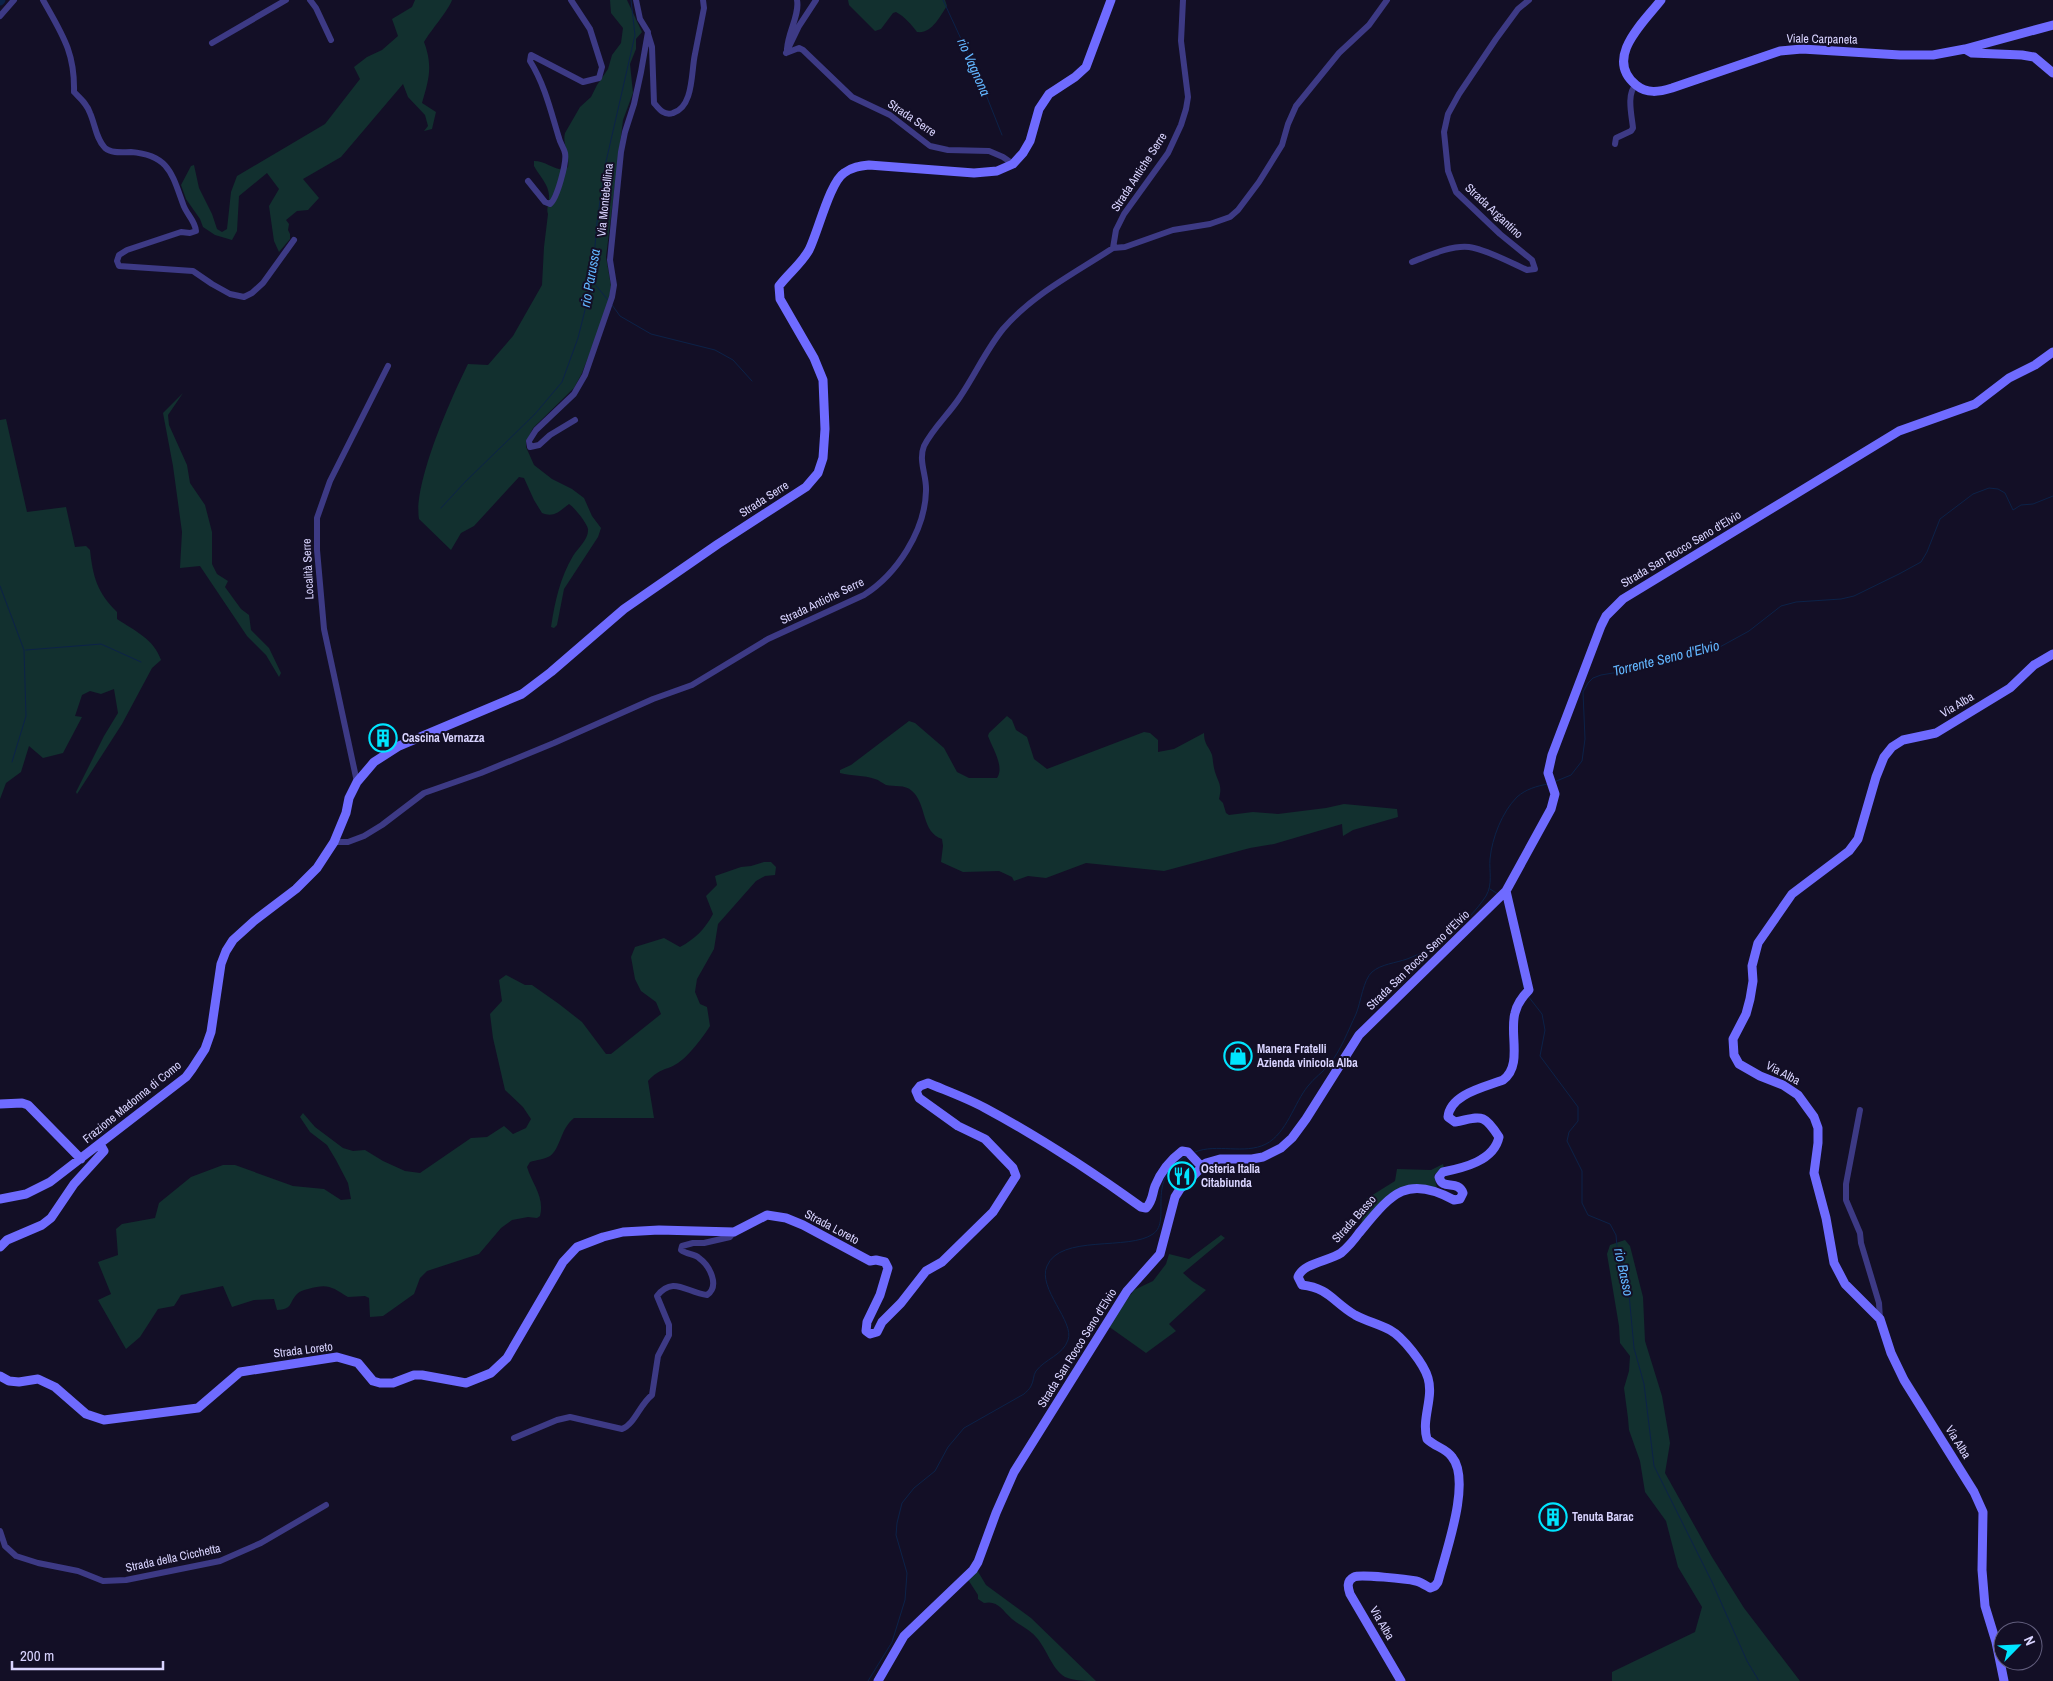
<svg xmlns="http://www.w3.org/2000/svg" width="2053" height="1681" font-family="'Archivo Narrow',sans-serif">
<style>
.green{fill:#12302f}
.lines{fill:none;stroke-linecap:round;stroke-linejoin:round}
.stream{stroke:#0c2248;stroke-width:1}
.river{stroke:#0c2248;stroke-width:9}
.street{stroke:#3d3a85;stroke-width:6}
.secondary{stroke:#6f6bff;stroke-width:9}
.labels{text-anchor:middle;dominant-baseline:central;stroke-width:4;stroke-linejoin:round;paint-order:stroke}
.street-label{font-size:12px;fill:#d9d4ff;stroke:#130f26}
.poi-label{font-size:12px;font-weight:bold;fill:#d9d4ff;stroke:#130f26;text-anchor:start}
.water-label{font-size:14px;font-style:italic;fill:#62b6ff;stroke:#130f26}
</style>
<rect width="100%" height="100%" fill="#130f26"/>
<!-- green -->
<path class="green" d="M415 0H452C448 11 431 30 424 42 433 66 429 79 422 103L436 112 432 129 424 131 428 126 425 115 408 97 403 84 341 157 303 179 319 198 308 210 297 211 286 220 289 224 288 230 290 234V239L279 252 274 241 269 206 279 189 267 173 239 196 237 231 232 240 215 235 203 227 200 219 186 199 181 185 191 166 194 165 199 188 212 214 217 229 222 232 227 229 231 192 237 176 325 124 360 79 354 67 367 57 382 50 398 36 392 19 412 7Z
M610 0H627L642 32 636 39V49L630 64 633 93 623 120 606 257 611 286 608 306 582 373 574 388 533 428 526 442V447L534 465 552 479 572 489 584 498 592 516 601 528 598 537 564 589 557 625 554 628 551 627C555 601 560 578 573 556 578 548 589 539 588 529 587 523 574 507 569 504 560 511 554 518 542 513L534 500 524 478 519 477 474 526 461 533 451 550 419 519C413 484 451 398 468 364L488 365 513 336 542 285 544 247 548 214C546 208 549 205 549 198 550 185 539 176 534 166V161C545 161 553 169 564 170L568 167C570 154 562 144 565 133L580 107 591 97 597 85 608 69 612 55 621 43 623 28 611 13Z
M848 0H945L947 6C940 16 932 34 917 32 911 24 905 17 896 12L893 13 881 29 875 31 849 5Z
M183 393 168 415 169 425 187 465 190 483 205 505 212 532V564L217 574 228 581 225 587 241 609 249 615 251 630 269 648 281 673 279 677 266 655 247 636 200 566 180 568 182 532 173 466 163 413Z
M6 419 27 512 66 507 75 547 86 546 90 550C93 577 97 592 117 612V619C135 631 154 639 161 660L152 668 122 724 77 794 76 792 104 736 118 713 114 689 101 694 90 691 82 695 75 716 82 717 63 753 43 758 29 746 21 772 6 783 0 799V420Z
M1007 716 1012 720 1016 730 1027 737 1034 759 1047 769 1144 732 1150 733 1158 740V752L1174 749 1204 733C1204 745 1209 746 1212 755 1213 759 1213 764 1214 768 1217 782 1223 783 1219 799L1223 803 1226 813 1229 815 1253 812 1278 814 1326 808 1344 804 1397 809 1398 817 1353 830 1343 836 1342 824 1274 844 1250 848 1164 871 1086 863 1046 878 1028 876 1014 881 1012 877 999 871 963 872 941 862 943 846 942 839C921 832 927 804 912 791 905 784 894 787 886 785 882 783 879 780 875 779 864 775 852 776 840 773V770L851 765 909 721 915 723 944 748 957 772 969 778H997C1005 767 992 747 988 736L989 733Z
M764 862H771L776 867 775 875 765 876 756 881 718 924 714 949 697 979 695 992 700 1004 707 1007 710 1026C703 1037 689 1056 678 1063 666 1071 661 1067 648 1081L654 1118H574C560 1129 561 1148 550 1156 545 1159 536 1160 530 1162L527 1167C532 1184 545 1197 540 1216L537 1218 528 1217 512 1220 501 1228 479 1254 427 1271 420 1278 414 1294 383 1316 370 1317 369 1298 365 1296 348 1297C332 1287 328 1283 308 1289 304 1290 300 1291 297 1294 288 1304 293 1309 277 1310L274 1299 254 1300 232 1307 223 1286 181 1295 174 1306 158 1309 140 1337 126 1349 98 1300 111 1294 98 1262 118 1255 116 1229 122 1224 155 1218 159 1203 191 1177 223 1165H235L293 1186 324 1189 341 1200 351 1199 348 1183 336 1160 327 1145 310 1132 300 1117 303 1113 315 1127 343 1148 353 1151 365 1150 383 1161 405 1171 420 1173 471 1138 487 1137 504 1126 513 1134 526 1128 531 1119 523 1107 505 1090 493 1038 490 1014 502 1001 499 980 506 975 525 985H532L559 1004 582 1022 606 1054H611L661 1014 656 1002 641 991 635 979 631 957 635 947 664 938 680 947C695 939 705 929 713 914L706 896 717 885 715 876 741 867 751 866Z
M1443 1164 1444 1168 1434 1175 1437 1188C1428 1188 1418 1186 1409 1186 1387 1188 1374 1211 1361 1226L1362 1219 1367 1211 1365 1208 1366 1199 1395 1181 1397 1169 1431 1170Z
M1221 1235 1225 1238 1183 1273 1192 1281 1206 1290 1169 1324 1176 1331 1146 1353 1108 1326 1134 1290 1153 1281 1166 1264 1169 1254 1189 1259Z
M1625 1240 1630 1246 1643 1297 1645 1341 1662 1396 1670 1443 1665 1473 1712 1557 1744 1608 1800 1681H1612V1672L1695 1632 1702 1607 1678 1567 1666 1521 1645 1492 1640 1461 1629 1430 1628 1418 1624 1388 1629 1371 1630 1356 1620 1343 1619 1326 1607 1254 1610 1245Z
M977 1570 986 1585 1031 1618 1096 1681C1086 1681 1074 1681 1065 1677 1051 1668 1047 1649 1036 1637 1029 1629 1019 1625 1012 1619 1002 1610 998 1600 984 1603L978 1599V1595L967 1578Z"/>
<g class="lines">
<!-- stream -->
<path class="stream" d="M943 0 981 82 1002 135
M593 282 608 300
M612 305 620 316 651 334 715 350 733 360 752 381
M441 508 465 482 535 414 562 382 578 338 592 282 597 222 605 166 635 35 631 0
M0 586 24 650 26 716 12 762
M26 650 101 644 141 662
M1554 782 1571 775 1582 761 1585 739 1583 692 1588 683 1593 678 1601 675 1619 672 1645 662 1698 654 1718 648 1749 631 1781 606 1796 602 1841 599 1854 596 1899 574 1921 562 1927 552 1940 519 1973 494 1989 488 1998 489 2005 493 2013 510 2021 505 2033 504 2053 496
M1490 889 1498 894
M1520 970 1524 988
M1528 996 1542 1014 1545 1030 1540 1056 1578 1107V1121L1569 1132 1567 1141 1582 1171V1203L1588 1215 1610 1224 1616 1235 1617 1247 1629 1294 1634 1348 1644 1384 1654 1466 1712 1582 1747 1661 1759 1681
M1195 1152C1217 1143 1244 1155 1266 1144 1287 1133 1294 1103 1308 1086 1314 1078 1323 1072 1329 1065 1341 1050 1348 1031 1356 1014 1361 1002 1363 980 1372 972 1381 964 1396 963 1407 959 1437 948 1468 923 1486 896 1493 884 1489 871 1490 859 1492 838 1502 812 1517 797 1526 789 1537 786 1548 784
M868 1681 892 1642 905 1600 907 1573 896 1535 897 1523 902 1503 914 1488 935 1471 948 1447 964 1428 1024 1394C1026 1392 1030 1389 1031 1386 1034 1381 1033 1375 1036 1371 1045 1359 1063 1355 1068 1340 1075 1322 1037 1288 1047 1266 1060 1234 1129 1251 1153 1234 1173 1220 1143 1179 1187 1156"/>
<!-- river -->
<path class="river" d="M0 1 1 0"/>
<!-- street -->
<path class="street" d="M43 0C62 34 75 52 74 92 81 99 87 104 90 113 95 124 96 139 105 148 112 154 123 152 131 152 169 155 172 174 183 204 186 214 195 220 196 231L190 233 181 232 127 250 119 255 117 261 119 266 193 271 212 284 230 294 244 297 252 293 263 283 294 240
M310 0 316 8 331 40
M0 16 14 0
M648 34 652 47 654 103C659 109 664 116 673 113 694 107 691 71 695 54 698 39 701 24 704 8L703 0
M212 43 286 0
M787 49C788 32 800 14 797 0
M786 53 799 48 803 50 852 97 890 115 930 146 948 150 989 151 1003 157 1013 164
M786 53 799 26 816 0
M1615 144 1616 138 1631 131 1633 128C1632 117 1626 93 1636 85
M528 181 545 202 550 204C557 199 567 162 565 153 564 148 560 143 559 138 551 112 545 85 530 61L531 55 583 82 599 78 602 67 590 29 571 0
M1113 248 1116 230 1124 214 1168 153 1181 125 1186 109 1188 97 1181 41 1183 0
M1412 262C1428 256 1451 245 1469 247 1486 249 1511 263 1527 270L1535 269 1532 260 1500 234 1456 192 1448 171 1444 132 1448 114 1459 94 1496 39 1518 9 1529 0
M575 420 550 435 539 445 530 447 529 441 536 430 574 394 585 375 612 297 614 285 610 260 621 152 625 132 634 104 641 72 648 32 640 19 636 0
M357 782 324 629 317 550V518L330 481 388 366
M334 842H348L364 836 382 825 424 793 481 773 554 743 653 699 692 685 768 639 864 595C897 574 925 531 926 491 927 476 918 461 924 446 933 428 949 414 960 397 975 375 986 350 1003 329 1033 294 1075 273 1113 248L1125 247 1173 230 1210 224 1230 217 1238 210 1259 182 1282 145 1288 124 1296 106 1339 53 1369 25 1387 0
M1860 1110 1846 1184V1200L1860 1233 1861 1243 1879 1303 1880 1319
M514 1438 557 1420 570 1417 622 1429C635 1424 640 1404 652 1395L658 1356 669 1335V1325L657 1296C673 1275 687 1293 707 1295 720 1286 710 1266 699 1258 694 1253 687 1255 681 1250L682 1246 693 1243H704L730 1237 734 1232
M0 1531 5 1546 16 1556 38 1563 78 1571 103 1581 126 1580 220 1561 261 1543 326 1505"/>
<!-- secondary -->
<path class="secondary" d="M1661 0C1644 22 1603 58 1636 85 1647 94 1659 92 1672 88L1780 51 1802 49 1900 55H1933L1965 49 2053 25
M1965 49 1972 53 2022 55 2034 57 2053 73
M0 1104 22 1103 28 1105 81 1159
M0 1199 26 1194 50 1182 186 1077 192 1069 205 1049 211 1032 221 964 226 951 233 940 254 921 296 889 317 868 334 842 346 813 349 798 357 782 374 762 399 746 522 694 551 672 624 609 718 544 806 487 818 473 823 458 825 429 823 380 814 358 780 299 779 286C788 274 802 263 809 250 818 232 830 182 844 173 852 167 860 166 869 165L974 173 997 171 1013 164 1023 153 1030 141 1039 109 1049 94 1075 77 1086 67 1111 0
M0 1247 7 1240 42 1225 51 1218 74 1184 104 1151 100 1144
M0 1376 9 1381 19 1382 38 1379 55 1387 86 1414 104 1420 198 1408 240 1372 337 1357 358 1363 373 1381 380 1383H393L414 1375H422L466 1383 491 1373 507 1358 563 1262 577 1247 603 1237 623 1232 659 1230 734 1232 767 1215 786 1218 803 1225 870 1261 876 1260 885 1262 888 1268 880 1295 867 1322 866 1331 870 1334 877 1332 882 1322 901 1303 926 1271 942 1262 993 1212 1016 1176 1013 1168 985 1139 958 1126 919 1098 916 1091 920 1086 928 1083C947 1091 967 1098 985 1108 1039 1137 1091 1171 1141 1207L1146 1208C1153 1201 1152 1194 1155 1186 1161 1171 1170 1160 1182 1151L1188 1152 1201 1166
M878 1681 904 1636 973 1570 978 1562 996 1513 1014 1472 1127 1291 1160 1254 1175 1197 1180 1189 1206 1163 1220 1159H1252L1263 1157 1281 1148 1292 1138 1306 1119 1359 1035 1506 891 1551 809 1555 794 1548 773 1552 755 1601 626 1606 616 1623 599 1899 431 1975 404 2009 378 2035 365 2053 352
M1401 1681 1350 1594C1348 1588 1346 1581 1354 1577 1360 1574 1407 1579 1416 1581 1421 1582 1425 1585 1430 1588L1435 1586 1438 1582C1445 1554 1472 1481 1452 1457 1446 1448 1435 1447 1427 1439 1421 1419 1434 1398 1428 1378 1424 1364 1403 1337 1390 1330 1379 1324 1366 1321 1355 1315 1333 1302 1329 1288 1302 1285L1298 1277C1303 1263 1329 1261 1341 1253 1348 1247 1354 1240 1359 1233 1390 1196 1405 1173 1454 1200L1460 1199 1463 1193C1458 1179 1442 1191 1439 1177L1443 1172C1463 1168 1494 1161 1499 1137 1483 1112 1481 1117 1455 1122L1448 1117C1450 1094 1485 1087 1503 1080 1523 1066 1509 1033 1515 1013 1517 1004 1523 996 1529 990L1506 891
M2004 1681 1996 1642 1985 1606 1982 1570 1983 1512 1974 1492 1904 1380 1891 1353 1880 1319 1845 1284 1834 1263 1826 1218 1814 1173 1818 1143V1128L1814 1117 1798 1095 1783 1085 1760 1076 1739 1064 1734 1055 1733 1039 1746 1014 1750 999 1753 981 1752 966 1758 943 1792 894 1849 851 1858 839 1876 777 1884 757 1892 747 1903 740 1936 733 2010 688 2034 665 2053 654"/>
</g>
<!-- icons -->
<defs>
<g id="building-ring" transform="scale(1.4375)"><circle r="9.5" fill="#130f26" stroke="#00e5ff" stroke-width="1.5"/><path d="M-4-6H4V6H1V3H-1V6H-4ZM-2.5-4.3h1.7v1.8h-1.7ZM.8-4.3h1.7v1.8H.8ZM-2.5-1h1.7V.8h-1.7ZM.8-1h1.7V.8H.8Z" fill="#00e5ff"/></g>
<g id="shop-ring" transform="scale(1.4375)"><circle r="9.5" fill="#130f26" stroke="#00e5ff" stroke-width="1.5"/><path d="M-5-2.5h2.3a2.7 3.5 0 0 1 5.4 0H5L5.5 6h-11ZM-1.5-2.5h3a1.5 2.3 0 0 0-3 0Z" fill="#00e5ff"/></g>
<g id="restaurant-ring" transform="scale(1.4375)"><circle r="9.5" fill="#130f26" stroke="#00e5ff" stroke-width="1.5"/><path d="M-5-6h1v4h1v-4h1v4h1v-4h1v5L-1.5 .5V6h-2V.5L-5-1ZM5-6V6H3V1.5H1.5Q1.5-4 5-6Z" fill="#00e5ff"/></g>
</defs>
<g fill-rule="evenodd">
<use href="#building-ring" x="383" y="738"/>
<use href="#shop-ring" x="1238" y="1056"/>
<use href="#restaurant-ring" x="1182" y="1176"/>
<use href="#building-ring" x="1553" y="1517"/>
</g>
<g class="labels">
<!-- street labels -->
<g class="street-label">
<text transform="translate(1822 39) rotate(1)">Viale Carpaneta</text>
<text transform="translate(912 118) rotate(34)">Strada Serre</text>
<text transform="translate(1139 172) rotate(-57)">Strada Antiche Serre</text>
<text transform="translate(605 200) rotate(-84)">Via Montebellina</text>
<text transform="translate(1494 211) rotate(43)">Strada Argantino</text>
<text transform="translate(764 499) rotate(-33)">Strada Serre</text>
<text transform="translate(1681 549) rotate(-31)">Strada San Rocco Seno d'Elvio</text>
<text transform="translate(308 569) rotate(-93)">Località Serre</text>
<text transform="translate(822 601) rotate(-26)">Strada Antiche Serre</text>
<text transform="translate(1957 705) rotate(-31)">Via Alba</text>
<text transform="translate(1418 960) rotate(-44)">Strada San Rocco Seno d'Elvio</text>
<text transform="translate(1783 1073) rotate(28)">Via Alba</text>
<text transform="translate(132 1102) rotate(-39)">Frazione Madonna di Como</text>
<text transform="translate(1354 1219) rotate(-48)">Strada Basso</text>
<text transform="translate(832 1227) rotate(28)">Strada Loreto</text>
<text transform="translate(1077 1348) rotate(-58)">Strada San Rocco Seno d'Elvio</text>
<text transform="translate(303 1350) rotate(-7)">Strada Loreto</text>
<text transform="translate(1958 1442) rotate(58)">Via Alba</text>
<text transform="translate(173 1558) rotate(-12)">Strada della Cicchetta</text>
<text transform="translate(1382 1623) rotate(60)">Via Alba</text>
</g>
<!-- poi labels -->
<g class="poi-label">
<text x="402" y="738">Cascina Vernazza</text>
<text x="1257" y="1049">Manera Fratelli<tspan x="1257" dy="14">Azienda vinicola Alba</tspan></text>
<text x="1201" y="1169">Osteria Italia<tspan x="1201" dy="14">Citabiunda</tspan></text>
<text x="1572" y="1517">Tenuta Barac</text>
</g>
<!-- water labels -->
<g class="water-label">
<text transform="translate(974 67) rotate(66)">rio Vagnona</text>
<text transform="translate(590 278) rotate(-80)">rio Parussa</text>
<text transform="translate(1666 658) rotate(-14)">Torrente Seno d'Elvio</text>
<text transform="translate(1624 1272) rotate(78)">rio Basso</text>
</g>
</g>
<!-- north arrow -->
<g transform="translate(2018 1646) rotate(66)"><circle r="24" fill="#130f26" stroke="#625e7d"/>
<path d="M0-4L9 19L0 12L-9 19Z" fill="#00e5ff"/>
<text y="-8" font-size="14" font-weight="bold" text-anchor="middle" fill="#d9d4ff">N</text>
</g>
<!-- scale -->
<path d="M12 1661v8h151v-8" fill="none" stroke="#d9d4ff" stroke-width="2.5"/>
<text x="20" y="1661" font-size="15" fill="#d9d4ff" stroke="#130f26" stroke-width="4" paint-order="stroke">200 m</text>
</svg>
